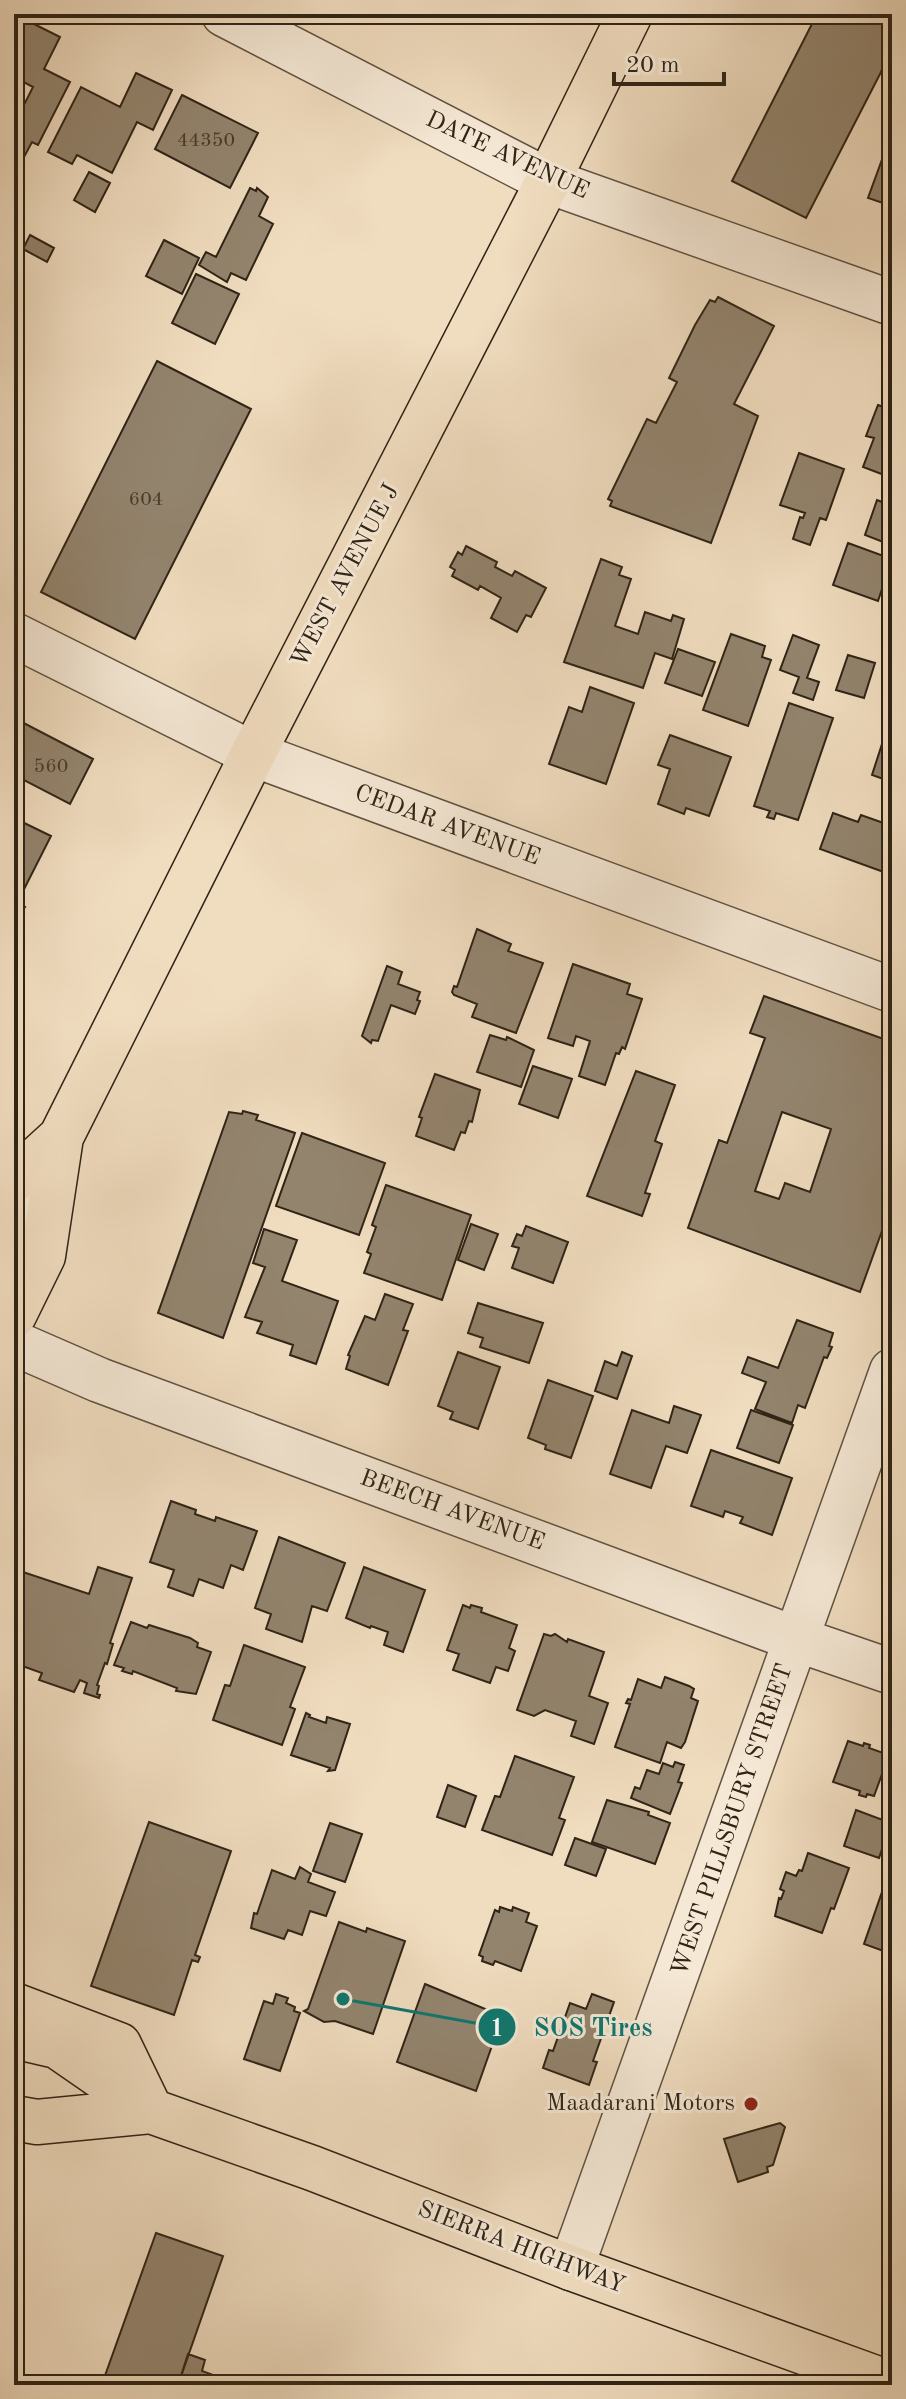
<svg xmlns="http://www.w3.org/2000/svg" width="906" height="2399" font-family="'Old Standard TT',serif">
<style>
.building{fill:#93846e;stroke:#2f2416;stroke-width:2;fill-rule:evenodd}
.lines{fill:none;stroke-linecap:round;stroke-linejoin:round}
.minor-casing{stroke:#5f5240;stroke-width:47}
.primary-casing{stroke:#2f2416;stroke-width:47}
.minor{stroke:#f5e8d5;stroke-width:44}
.primary{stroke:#f0dcbf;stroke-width:44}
.poi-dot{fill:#8f2418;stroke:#f5e8d5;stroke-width:3}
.labels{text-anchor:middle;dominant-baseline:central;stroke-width:6;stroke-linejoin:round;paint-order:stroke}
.number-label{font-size:20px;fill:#483c2c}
.street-label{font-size:24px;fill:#2f2416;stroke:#f5e8d5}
.poi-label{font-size:24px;fill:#2f2416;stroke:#f5e8d5;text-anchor:end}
.leader{fill:none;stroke:#0f766e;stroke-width:3}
.callout-dot{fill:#0f766e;stroke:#f5e8d5;stroke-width:3}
.mark-label{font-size:24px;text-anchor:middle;font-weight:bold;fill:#fff}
.callout-label{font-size:26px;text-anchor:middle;font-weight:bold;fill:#0f766e;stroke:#f5e8d5;stroke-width:6;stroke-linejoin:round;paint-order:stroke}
</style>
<rect width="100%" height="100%" fill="#f0dcbf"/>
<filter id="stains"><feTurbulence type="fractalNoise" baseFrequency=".0025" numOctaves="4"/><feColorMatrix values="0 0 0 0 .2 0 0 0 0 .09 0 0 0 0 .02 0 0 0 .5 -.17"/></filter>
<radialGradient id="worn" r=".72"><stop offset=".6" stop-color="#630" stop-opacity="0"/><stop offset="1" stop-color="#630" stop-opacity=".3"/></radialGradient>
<!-- building -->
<path class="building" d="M14 14 60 37 44 69 70 82 38 145 32 142 23 159 14 154V97L25 103 33 87 14 77Z
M817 14H892V39L881 72 806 218 732 181Z
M136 73 172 90 153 130 137 122 112 173 77 155 72 164 48 152 81 87 120 107Z
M182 95 258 133 230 188 155 149Z
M892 132V206L868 198Z
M89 172 110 183 95 212 74 200Z
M250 188 256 191 257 188 268 197 259 216 273 224 246 280 231 273 227 282 199 265 206 252 216 257Z
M30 235 54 248 47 262 23 249Z
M164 240 199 258 182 294 146 276Z
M196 274 239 294 215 344 172 323Z
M718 297 774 326 734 404 758 416 711 543 610 506 612 501 608 499 647 419 656 423 677 382 669 378 695 325 710 300 715 302Z
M157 361 251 409 135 639 41 592Z
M878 405 892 410V478L863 467 874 438 866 436Z
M799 453 844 469 826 520 820 518 810 545 793 539 800 517 803 518 805 513 780 505Z
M877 500 892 506V557L887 555 890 548 885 547 886 543 865 535Z
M848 543 892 559 878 601 833 585Z
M466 546 497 562 495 567 512 576 515 571 546 588 531 617 526 615 517 632 491 618 501 598 480 586 478 590 452 576 455 570 450 567 458 552 462 555Z
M601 559 622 567 619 575 631 579 615 626 638 634 645 612 671 621 673 615 684 619 672 659 655 653 643 688 564 662Z
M731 634 765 646 762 657 771 660 748 726 703 710Z
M793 635 819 645 807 678 819 682 813 700 793 693 799 677 780 670Z
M678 649 715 662 702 696 665 683Z
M848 655 875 663 864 698 836 690Z
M590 687 634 703 606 784 549 764 569 707 582 712Z
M789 703 833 718 798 820 776 813 774 819 767 817 770 811 754 806Z
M891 716 892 717V782L872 775Z
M14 718 93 759 70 804 14 775Z
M670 735 731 757 709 816 686 808 684 814 658 804 670 769 658 765Z
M833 813 858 822 861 815 892 826V875L820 849Z
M14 818 51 836 17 903 25 907 18 919 14 917Z
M477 929 511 944 508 951 543 963 516 1033 472 1017 477 1004 454 995 452 992 454 986 457 987Z
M573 964 630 984 627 994 642 999 625 1049 622 1047 619 1054 616 1053 605 1085 579 1076 590 1041 576 1036 573 1046 548 1038Z
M387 966 402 972 398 984 420 992 417 1000 420 1001 415 1014 391 1005 378 1041 372 1040 371 1043 362 1036Z
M764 996 892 1042V1203L860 1292 688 1228 719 1140 727 1143 765 1038 750 1033ZM782 1112 831 1129 810 1192 785 1183 779 1199 755 1191Z
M490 1035 506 1040 507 1037 534 1050 521 1087 477 1072Z
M533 1066 572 1079 558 1118 519 1104Z
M636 1071 675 1085 655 1141 662 1144 645 1193 650 1194 642 1216 587 1196Z
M435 1074 480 1090 472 1122 469 1121 465 1133 461 1132 454 1150 416 1136 422 1118 419 1117Z
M243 1111 258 1115 256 1120 295 1133 223 1338 158 1313 229 1112 242 1114Z
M302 1133 385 1163 359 1235 276 1206Z
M386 1185 471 1215 442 1300 364 1273 371 1254 367 1252 376 1227 372 1225Z
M471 1224 498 1234 484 1270 458 1260Z
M526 1226 568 1242 553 1283 512 1268 519 1248 512 1246 517 1234 522 1236Z
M264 1229 297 1240 282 1281 338 1301 316 1364 290 1355 293 1345 257 1333 262 1322 245 1317 265 1267 253 1263Z
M385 1294 413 1304 403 1330 408 1331 388 1385 346 1369 350 1356 348 1355 365 1316 375 1320Z
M478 1303 543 1323 529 1363 480 1347 483 1338 468 1333Z
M797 1320 833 1333 829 1346 832 1347 827 1358 824 1357 805 1408 798 1405 792 1423 755 1409 766 1382 742 1373 748 1357 778 1368Z
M458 1352 500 1367 478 1429 450 1419 453 1412 438 1406Z
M622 1352 632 1356 617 1399 595 1391 605 1361 617 1366Z
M548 1380 593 1396 571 1458 545 1449 546 1445 528 1438Z
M674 1406 701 1415 687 1453 666 1446 651 1488 610 1474 632 1410 669 1423Z
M751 1410 793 1425 779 1463 737 1448Z
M711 1450 792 1478 772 1535 740 1523 743 1517 725 1511 723 1517 691 1506Z
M171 1501 196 1510 195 1514 215 1521 216 1517 257 1531 243 1570 231 1565 223 1588 199 1579 193 1596 168 1587 174 1570 150 1562Z
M279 1537 345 1563 327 1611 312 1606 302 1642 266 1629 271 1614 255 1608Z
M98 1567 132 1578 110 1643 113 1644 107 1664 105 1663 97 1685 99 1686 97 1694 100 1695 99 1698 84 1693 87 1683 80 1680 74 1692 39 1680 42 1673 14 1663V1598L23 1572 89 1594Z
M364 1567 425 1590 403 1652 384 1645 388 1632 371 1626 370 1628 346 1618Z
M463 1605 470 1608 471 1605 482 1608 481 1612 517 1625 509 1648 515 1651 508 1671 496 1667 490 1683 453 1670 459 1654 447 1650Z
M131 1622 147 1628 149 1625 190 1638 198 1643 197 1647 211 1652 196 1694 176 1691 177 1688 133 1671 132 1674 122 1671 124 1668 114 1665Z
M544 1634 551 1636 555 1634 567 1642 568 1639 604 1652 589 1696 608 1703 594 1744 571 1736 576 1721 545 1710 534 1716 517 1710Z
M244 1645 305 1667 290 1707 295 1709 282 1745 213 1720 225 1685 230 1686Z
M665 1677 689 1686 694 1689 691 1698 698 1701 685 1742 681 1748 667 1742 660 1763 615 1747 630 1704 626 1703 628 1699 631 1700 638 1679 661 1688Z
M306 1713 310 1715 309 1717 326 1723 327 1717 350 1724 335 1770 328 1771 330 1768 291 1755Z
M848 1741 863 1746 864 1743 870 1745 869 1748 889 1755 874 1796 867 1794 866 1797 859 1795 860 1791 833 1782Z
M515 1756 574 1777 559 1818 565 1820 552 1855 482 1830 495 1796 500 1797Z
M675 1762 684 1765 678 1782 682 1783 670 1814 631 1798 635 1787 640 1789 647 1770 659 1774 663 1763 673 1767Z
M448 1785 476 1796 465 1827 437 1817Z
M607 1800 649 1812 648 1815 670 1823 655 1864 592 1842Z
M856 1810 891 1823 879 1858 844 1846Z
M149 1822 231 1851 195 1955 200 1957 198 1962 192 1960 174 2015 91 1986Z
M330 1823 362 1834 345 1882 313 1871Z
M575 1838 606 1849 596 1876 565 1865Z
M808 1853 849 1868 834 1909 831 1908 822 1933 775 1916 779 1898 781 1899 784 1891 780 1889 786 1872 796 1876 799 1870 802 1871Z
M891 1866H892V1954L864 1944Z
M300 1867 311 1874 308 1882 335 1892 326 1916 310 1911 302 1935 288 1930 284 1939 251 1928 254 1913 257 1914 272 1870 295 1879Z
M500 1907 512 1911 513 1907 529 1913 526 1922 537 1926 521 1971 495 1961 493 1965 482 1961 483 1957 479 1955 495 1910 499 1912Z
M339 1922 366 1932 367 1928 405 1941 373 2034 335 2021 324 2022 304 2011 308 2009Z
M425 1984 495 2013 486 2037 494 2040 476 2091 397 2062Z
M276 1994 288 1998 286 2003 295 2007 294 2011 300 2013 280 2071 244 2059 264 2001 273 2004Z
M592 1994 614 2002 593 2061 597 2062 589 2085 543 2068 549 2050 553 2051 570 2003 586 2009Z
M780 2123 785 2127 773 2165 767 2167 768 2172 738 2182 724 2139Z
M156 2233 223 2256 178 2385H106L102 2384Z
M188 2354 205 2360 202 2371 240 2385H178Z"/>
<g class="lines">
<!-- minor casing -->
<g class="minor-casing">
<path id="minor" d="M224 14 548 181 892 303
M14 635 253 754 892 990
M14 1234 55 1150
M14 1343 99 1380 796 1639 892 1672
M571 2268 892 1371"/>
</g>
<!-- primary casing -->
<g class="primary-casing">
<path id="primary" d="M14 1180 61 1137
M14 1315 43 1256 61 1137 253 754 548 181 630 14
M14 2005 119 2045 150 2109
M14 2036 57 2046 151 2111 312 2168 571 2268 892 2384
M14 2118 37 2122 151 2111"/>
</g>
<!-- minor -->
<use href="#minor" class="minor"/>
<!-- primary -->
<use href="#primary" class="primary"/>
</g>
<!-- markers -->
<circle class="poi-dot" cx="751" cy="2104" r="8"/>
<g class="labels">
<!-- number labels -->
<g class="number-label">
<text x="206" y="141">44350</text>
<text x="146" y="500">604</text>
<text x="51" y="767">560</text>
</g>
<!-- street labels -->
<g class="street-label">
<text transform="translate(507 156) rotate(25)">DATE AVENUE</text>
<text transform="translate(346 576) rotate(-62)">WEST AVENUE J</text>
<text transform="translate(447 826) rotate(20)">CEDAR AVENUE</text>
<text transform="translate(452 1511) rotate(20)">BEECH AVENUE</text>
<text transform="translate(733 1820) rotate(-71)">WEST PILLSBURY STREET</text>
<text transform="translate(521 2248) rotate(21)">SIERRA HIGHWAY</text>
</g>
<!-- poi labels -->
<g class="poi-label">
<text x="735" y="2104">Maadarani Motors</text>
</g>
</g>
<!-- callouts -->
<path class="leader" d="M343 1999L497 2027"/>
<g class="callout-dot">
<circle cx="343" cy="1999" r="8"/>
<circle cx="497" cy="2027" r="20"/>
</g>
<g class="mark-label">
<text x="497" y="2036">1</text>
</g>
<g class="callout-label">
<text x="593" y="2036">SOS Tires</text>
</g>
<!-- margin -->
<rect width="906" height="2399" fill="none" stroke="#f0dcbf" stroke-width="48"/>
<rect x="16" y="16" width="874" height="2367" fill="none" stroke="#2f2416" stroke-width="4"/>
<rect x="24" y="24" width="858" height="2351" fill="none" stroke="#2f2416" stroke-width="2"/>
<!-- scale -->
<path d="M614 72v12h110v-12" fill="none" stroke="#2f2416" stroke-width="4"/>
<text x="626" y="72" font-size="24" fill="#2f2416" stroke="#f5e8d5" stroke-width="6" paint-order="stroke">20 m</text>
<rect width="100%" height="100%" filter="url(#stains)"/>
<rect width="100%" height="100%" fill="url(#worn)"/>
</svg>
